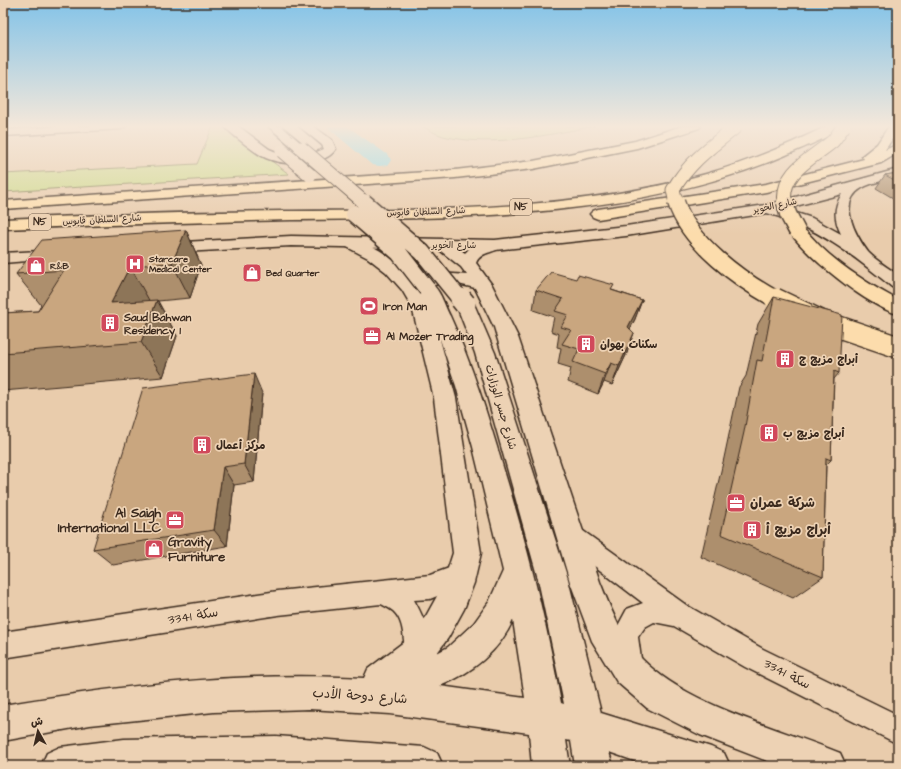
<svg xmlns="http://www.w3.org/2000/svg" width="901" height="769" font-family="'Architects Daughter','Playpen Sans Arabic',sans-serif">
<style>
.green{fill:#cfda8d;stroke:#858256}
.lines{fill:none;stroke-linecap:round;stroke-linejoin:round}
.river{fill:#8cdae9;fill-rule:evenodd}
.minor-casing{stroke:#3b2a1e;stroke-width:3}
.tertiary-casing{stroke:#3b2a1e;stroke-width:3}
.secondary-casing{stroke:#3b2a1e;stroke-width:3}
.trunk-casing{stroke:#3b2a1e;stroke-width:3}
.minor{fill:#edd2b4;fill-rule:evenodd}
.tertiary{fill:#edd2b4;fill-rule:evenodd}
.secondary{fill:#edd2b4;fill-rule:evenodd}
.trunk{fill:#fcdcac;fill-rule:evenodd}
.secondary-bridge-far2-casing{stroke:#3b2a1e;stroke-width:15;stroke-linecap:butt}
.secondary-bridge-far1-casing{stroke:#3b2a1e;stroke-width:19;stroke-linecap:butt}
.secondary-bridge-casing{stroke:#3b2a1e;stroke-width:24;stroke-linecap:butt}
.trunk-bridge-far2-casing{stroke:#3b2a1e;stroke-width:15;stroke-linecap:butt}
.trunk-bridge-far1-casing{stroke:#3b2a1e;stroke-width:19;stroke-linecap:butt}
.trunk-bridge-casing{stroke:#3b2a1e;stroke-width:24;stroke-linecap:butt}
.secondary-bridge-far2{stroke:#edd2b4;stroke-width:13}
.secondary-bridge-far1{stroke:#edd2b4;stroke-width:16}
.secondary-bridge{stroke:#edd2b4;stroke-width:21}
.trunk-bridge-far2{stroke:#fcdcac;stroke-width:13}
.trunk-bridge-far1{stroke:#fcdcac;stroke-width:16}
.trunk-bridge{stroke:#fcdcac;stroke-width:21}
.wall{fill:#ad8f6d;stroke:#3b2a1e}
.shaded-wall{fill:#8d7459;stroke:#3b2a1e}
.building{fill:#c9a67f;stroke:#3b2a1e}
.labels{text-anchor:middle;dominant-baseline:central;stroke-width:3.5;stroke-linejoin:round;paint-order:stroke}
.far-street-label{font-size:9px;fill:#3b2a1e;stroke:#edd2b4}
.far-poi-label{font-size:9px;font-weight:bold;fill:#3b2a1e;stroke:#edd2b4;text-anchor:start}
.shield{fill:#edd2b4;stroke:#705c4b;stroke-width:1}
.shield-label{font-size:10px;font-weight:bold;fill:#3b2a1e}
.poi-label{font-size:11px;font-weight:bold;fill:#3b2a1e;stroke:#edd2b4;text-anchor:start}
.street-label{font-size:11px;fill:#3b2a1e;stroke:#edd2b4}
.near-poi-label{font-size:13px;font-weight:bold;fill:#3b2a1e;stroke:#edd2b4;text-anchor:start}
.near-street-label{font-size:13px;fill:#3b2a1e;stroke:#edd2b4}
</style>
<rect width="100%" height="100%" fill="#e9ccac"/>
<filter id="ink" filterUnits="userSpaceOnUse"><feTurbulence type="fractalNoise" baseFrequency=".025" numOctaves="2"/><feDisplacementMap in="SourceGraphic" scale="8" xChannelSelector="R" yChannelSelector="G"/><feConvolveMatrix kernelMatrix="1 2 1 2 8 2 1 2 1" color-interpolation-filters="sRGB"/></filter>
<g filter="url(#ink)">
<!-- green -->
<path class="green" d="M216 126H224L289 174 3 192V174L197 164 212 128Z
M421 126H595C546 135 493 148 443 136 436 134 428 129 421 126Z"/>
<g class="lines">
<!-- river -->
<path class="river" d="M326 126H347L388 155 391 160 388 165 380 166 372 165Z"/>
<!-- minor casing -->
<g class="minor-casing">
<path id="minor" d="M571 525 579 528 686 605 763 649 898 715V744L745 667 674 626 654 622 645 627 638 637 641 659 637 668 628 672 619 668 615 659 613 635 627 609 643 603 563 542 560 535 563 528Z
M463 563 471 566 474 574 471 582 430 599 414 600C424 618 434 639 426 659L417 663 408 659C402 644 406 625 395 613 392 609 385 606 381 604L278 615 3 658V632L278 591 430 575Z"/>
</g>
<!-- tertiary casing -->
<g class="tertiary-casing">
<path id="tertiary" d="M62 126H126L121 129 3 136V130Z
M898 169V177C887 180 872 182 862 188 836 203 857 237 868 252 874 259 890 269 898 275V288L892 287C853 255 816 226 767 213L626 236 495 250 291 246 165 253 159 251 157 248 159 245 165 243 291 236 495 240 626 226 766 205ZM842 194C833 208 834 219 841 234L812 218 784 209Z
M58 250 64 252 66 255 64 258 3 263V253Z"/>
</g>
<!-- secondary casing -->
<g class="secondary-casing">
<path id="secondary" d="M224 126H238L269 149 281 154 314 153 324 149 322 145 299 126H313L332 140 336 149C324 167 285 166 266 158 258 155 230 133 224 126Z
M268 126H281L307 148 305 151H297Z
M353 239C380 246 403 266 419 288L420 285 415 281 418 277 440 273 467 275 461 267 437 248 435 245 437 242C449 239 456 247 465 253 473 244 489 239 501 242L503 245C497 254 481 250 476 263L492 285 518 337 600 582C610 607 622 639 642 659 688 706 779 728 840 753L846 766H780L700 735 647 708 617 682 592 641 570 582 494 327 475 288 454 283 432 285C440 289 445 307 450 316 472 364 488 416 503 467 527 545 547 623 561 703L564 704 538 579 475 353 456 304 458 300 465 298 472 300 474 304 495 353 568 579 601 713 711 747 724 753 730 766H649L609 752 613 766H575L571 741 566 740 570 766H532L529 733 390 714 309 709 214 712 90 725 3 741V705C123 685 243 671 364 678L368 669 405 641 426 616 442 587 453 553 434 398 412 307 402 290 386 272 368 258 347 247 345 244 347 241ZM439 336 456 386 473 447 503 571 489 602 474 623 448 647 437 653 448 638 464 609 474 583 481 553 456 398ZM513 620 525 698 440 686C470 674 500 651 513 620Z
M276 736 424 747 437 753 443 766H41L47 753 60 747 124 739Z"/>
</g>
<!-- trunk casing -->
<g class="trunk-casing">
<path id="trunk" d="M682 126H701L699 128 637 148 533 169 455 178 3 209V201L455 170 533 161 635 141Z
M827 126H843C833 136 800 149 786 155 635 220 452 218 291 220 195 222 99 225 3 229V219C97 215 191 212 285 211 424 210 570 212 706 174 748 162 788 145 827 126Z
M889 126H898V130L885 150 898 144V153L881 163 766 192 598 219 593 217 590 214 593 211 598 209 766 184 864 159 862 156 877 144Z
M797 226C806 229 813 239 820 246 843 268 870 285 898 300V314C867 306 807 257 789 231L791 228Z"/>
</g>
<!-- minor -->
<use href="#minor" class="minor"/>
<!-- tertiary -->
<use href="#tertiary" class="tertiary"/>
<!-- secondary -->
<use href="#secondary" class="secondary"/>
<!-- trunk -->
<use href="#trunk" class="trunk"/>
<!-- secondary-bridge-far2 casing -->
<g class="secondary-bridge-far2-casing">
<path id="secondary-bridge-far2" d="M301 148 365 203
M282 151 310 175"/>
</g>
<!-- secondary-bridge-far1 casing -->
<g class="secondary-bridge-far1-casing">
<path id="secondary-bridge-far1" d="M364 202 422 252 461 300
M354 214 399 253 427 289"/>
</g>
<!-- secondary-bridge casing -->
<g class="secondary-bridge-casing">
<path id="secondary-bridge" d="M461 299 465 304"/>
</g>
<!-- trunk-bridge-far2 casing -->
<g class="trunk-bridge-far2-casing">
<path id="trunk-bridge-far2" d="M676 203 673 190C689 162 712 146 737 126
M785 203C780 172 813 158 833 141 837 136 840 131 844 126"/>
</g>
<!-- trunk-bridge-far1 casing -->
<g class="trunk-bridge-far1-casing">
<path id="trunk-bridge-far1" d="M676 202C689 243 740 280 777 300
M785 202 788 214 797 231"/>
</g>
<!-- trunk-bridge casing -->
<g class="trunk-bridge-casing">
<path id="trunk-bridge" d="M775 299 821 321 898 347"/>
</g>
<!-- secondary-bridge-far2 -->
<use href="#secondary-bridge-far2" class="secondary-bridge-far2"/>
<!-- secondary-bridge-far1 -->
<use href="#secondary-bridge-far1" class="secondary-bridge-far1"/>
<!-- secondary-bridge -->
<use href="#secondary-bridge" class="secondary-bridge"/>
<!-- trunk-bridge-far2 -->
<use href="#trunk-bridge-far2" class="trunk-bridge-far2"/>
<!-- trunk-bridge-far1 -->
<use href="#trunk-bridge-far1" class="trunk-bridge-far1"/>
<!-- trunk-bridge -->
<use href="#trunk-bridge" class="trunk-bridge"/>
</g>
<!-- wall -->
<path class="wall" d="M898 173V201L876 188 885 175Z
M186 230 201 265 190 298 158 301 177 336 163 377 3 391V313L38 311 41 305 16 274Z
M536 290H612L642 300 635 319 630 329 627 353 612 385 604 382 598 394 568 382 571 368 558 364 561 348 557 347 559 334 551 331 554 317 533 310Z
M774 297 839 373 834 379 831 460 826 465 823 577 793 598 701 557 724 458 739 387 746 376 758 324Z
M262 393 254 482 234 485 227 546 113 565 93 549Z"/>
<!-- shaded-wall -->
<path class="shaded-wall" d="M186 230 201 265 190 298 172 263Z
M130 266 150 302 111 303Z
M157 300 177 336 163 377 141 342Z
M642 300 635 319 621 347 628 327Z
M634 333 627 353 612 385 619 366Z
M611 363 604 382 598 394 605 374Z
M254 374 262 393 254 482 244 464Z
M223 467 234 485 227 546 214 530Z"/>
<!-- building -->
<path class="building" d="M898 173V182L885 175Z
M186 230 172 263 130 266 111 303 157 300 141 342 3 353V313L38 311 64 270 16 274 42 240Z
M551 272 576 279 578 275 614 285 611 290 642 300 628 327 634 333 619 366 611 363 605 374 573 362 579 349 562 344 571 330 561 327 568 315 555 311 563 299 536 290Z
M774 297 842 315 839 373 834 371 831 460 826 458 823 577 721 534 744 432 757 360 762 361Z
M254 374 244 464 223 467 214 530 93 549 143 388Z"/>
</g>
<!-- sky -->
<linearGradient id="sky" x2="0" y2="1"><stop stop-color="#83c3e8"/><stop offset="0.54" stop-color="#f5e8da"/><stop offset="1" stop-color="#f5e8da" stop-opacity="0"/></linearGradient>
<rect width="901" height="234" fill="url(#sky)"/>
<!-- icons -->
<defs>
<g id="hospital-square" transform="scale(1)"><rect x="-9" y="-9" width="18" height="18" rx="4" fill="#d1495b" stroke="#edd2b4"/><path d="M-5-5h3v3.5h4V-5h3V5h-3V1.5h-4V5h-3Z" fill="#fff"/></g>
<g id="shop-square" transform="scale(1)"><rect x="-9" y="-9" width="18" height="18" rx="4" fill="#d1495b" stroke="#edd2b4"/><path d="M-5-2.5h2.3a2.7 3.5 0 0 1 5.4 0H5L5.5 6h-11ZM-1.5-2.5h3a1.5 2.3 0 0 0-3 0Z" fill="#fff"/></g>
<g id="stadium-square" transform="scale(1)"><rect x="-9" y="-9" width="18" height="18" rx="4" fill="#d1495b" stroke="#edd2b4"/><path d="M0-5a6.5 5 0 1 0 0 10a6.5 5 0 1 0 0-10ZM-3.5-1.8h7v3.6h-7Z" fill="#fff"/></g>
<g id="building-square" transform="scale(1)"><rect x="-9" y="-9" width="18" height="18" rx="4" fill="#d1495b" stroke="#edd2b4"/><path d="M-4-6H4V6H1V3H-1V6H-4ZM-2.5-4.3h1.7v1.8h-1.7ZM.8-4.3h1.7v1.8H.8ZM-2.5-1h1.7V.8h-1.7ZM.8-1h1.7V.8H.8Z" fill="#fff"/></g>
<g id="office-square" transform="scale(1)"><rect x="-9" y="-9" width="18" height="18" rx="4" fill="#d1495b" stroke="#edd2b4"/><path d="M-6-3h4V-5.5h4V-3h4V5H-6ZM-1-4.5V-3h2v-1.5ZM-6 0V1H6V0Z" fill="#fff"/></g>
</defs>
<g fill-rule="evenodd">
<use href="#hospital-square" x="135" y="264"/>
<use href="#shop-square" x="36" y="266"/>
<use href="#shop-square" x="252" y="273"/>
<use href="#stadium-square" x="369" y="306"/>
<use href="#building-square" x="110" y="323"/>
<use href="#office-square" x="372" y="336"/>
<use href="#building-square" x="586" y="344"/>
<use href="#building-square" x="785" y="359"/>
<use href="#building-square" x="769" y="433"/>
<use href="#building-square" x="202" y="445"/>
<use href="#office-square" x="736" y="503"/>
<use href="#office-square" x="175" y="520"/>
<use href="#building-square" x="752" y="530"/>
<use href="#shop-square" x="154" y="549"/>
</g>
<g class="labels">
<!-- far-street labels -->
<g class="far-street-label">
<text transform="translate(775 206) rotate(-12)">شارع الخوير</text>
<text transform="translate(426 212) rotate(-2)">شارع السلطان قابوس</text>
<text transform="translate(102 220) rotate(-3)">شارع السلطان قابوس</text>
<text x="454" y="245">شارع الخوير</text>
</g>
<!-- far-poi labels -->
<g class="far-poi-label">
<text x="149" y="259">Starcare<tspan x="149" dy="10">Medical Center</tspan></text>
<text x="50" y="266">R&amp;B</text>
<text x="266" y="273">Bed Quarter</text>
</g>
<!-- shield labels -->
<g class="shield">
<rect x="510" y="199" width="22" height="16" rx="3"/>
<rect x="29" y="214" width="22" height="16" rx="3"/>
</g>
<g class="shield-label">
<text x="521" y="207">N5</text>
<text x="40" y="222">N5</text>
</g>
<!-- poi labels -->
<g class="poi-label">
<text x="383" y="306">Iron Man</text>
<text x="124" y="317">Saud Bahwan<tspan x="124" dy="13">Residency 1</tspan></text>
<text x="386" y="336">Al Mozer Trading</text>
<text x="600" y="344">سكنات بهوان</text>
<text x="799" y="359">أبراج مزيج ج</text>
<text x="783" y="433">أبراج مزيج ب</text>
<text x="216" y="445">مركز أعمال</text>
</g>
<!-- street labels -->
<g class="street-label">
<text transform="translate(501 407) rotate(74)">شارع جسر الوزارات</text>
</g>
<!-- near-poi labels -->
<g class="near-poi-label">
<text x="750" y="503">شركة عمران</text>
<text x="161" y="513" text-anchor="end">Al Saigh<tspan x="161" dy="15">International LLC</tspan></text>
<text x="766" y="530">أبراج مزيج أ</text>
<text x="168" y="542">Gravity<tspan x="168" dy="15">Furniture</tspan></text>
</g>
<!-- near-street labels -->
<g class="near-street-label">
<text transform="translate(193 616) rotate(-9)">سكة 3341</text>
<text transform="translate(787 674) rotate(27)">سكة 3341</text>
<text transform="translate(360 696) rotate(4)">شارع دوحة الأدب</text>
</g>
</g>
<!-- margin -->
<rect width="901" height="769" fill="none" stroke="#edd2b4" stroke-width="16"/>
<rect x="8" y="8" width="885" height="753" fill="none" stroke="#3b2a1e" stroke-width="1.5" filter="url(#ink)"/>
<!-- north arrow -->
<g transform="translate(38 731) rotate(352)" stroke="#edd2b4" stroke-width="3" paint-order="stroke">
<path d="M0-3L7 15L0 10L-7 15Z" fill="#3b2a1e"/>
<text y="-6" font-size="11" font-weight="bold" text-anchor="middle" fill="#3b2a1e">ش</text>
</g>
</svg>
